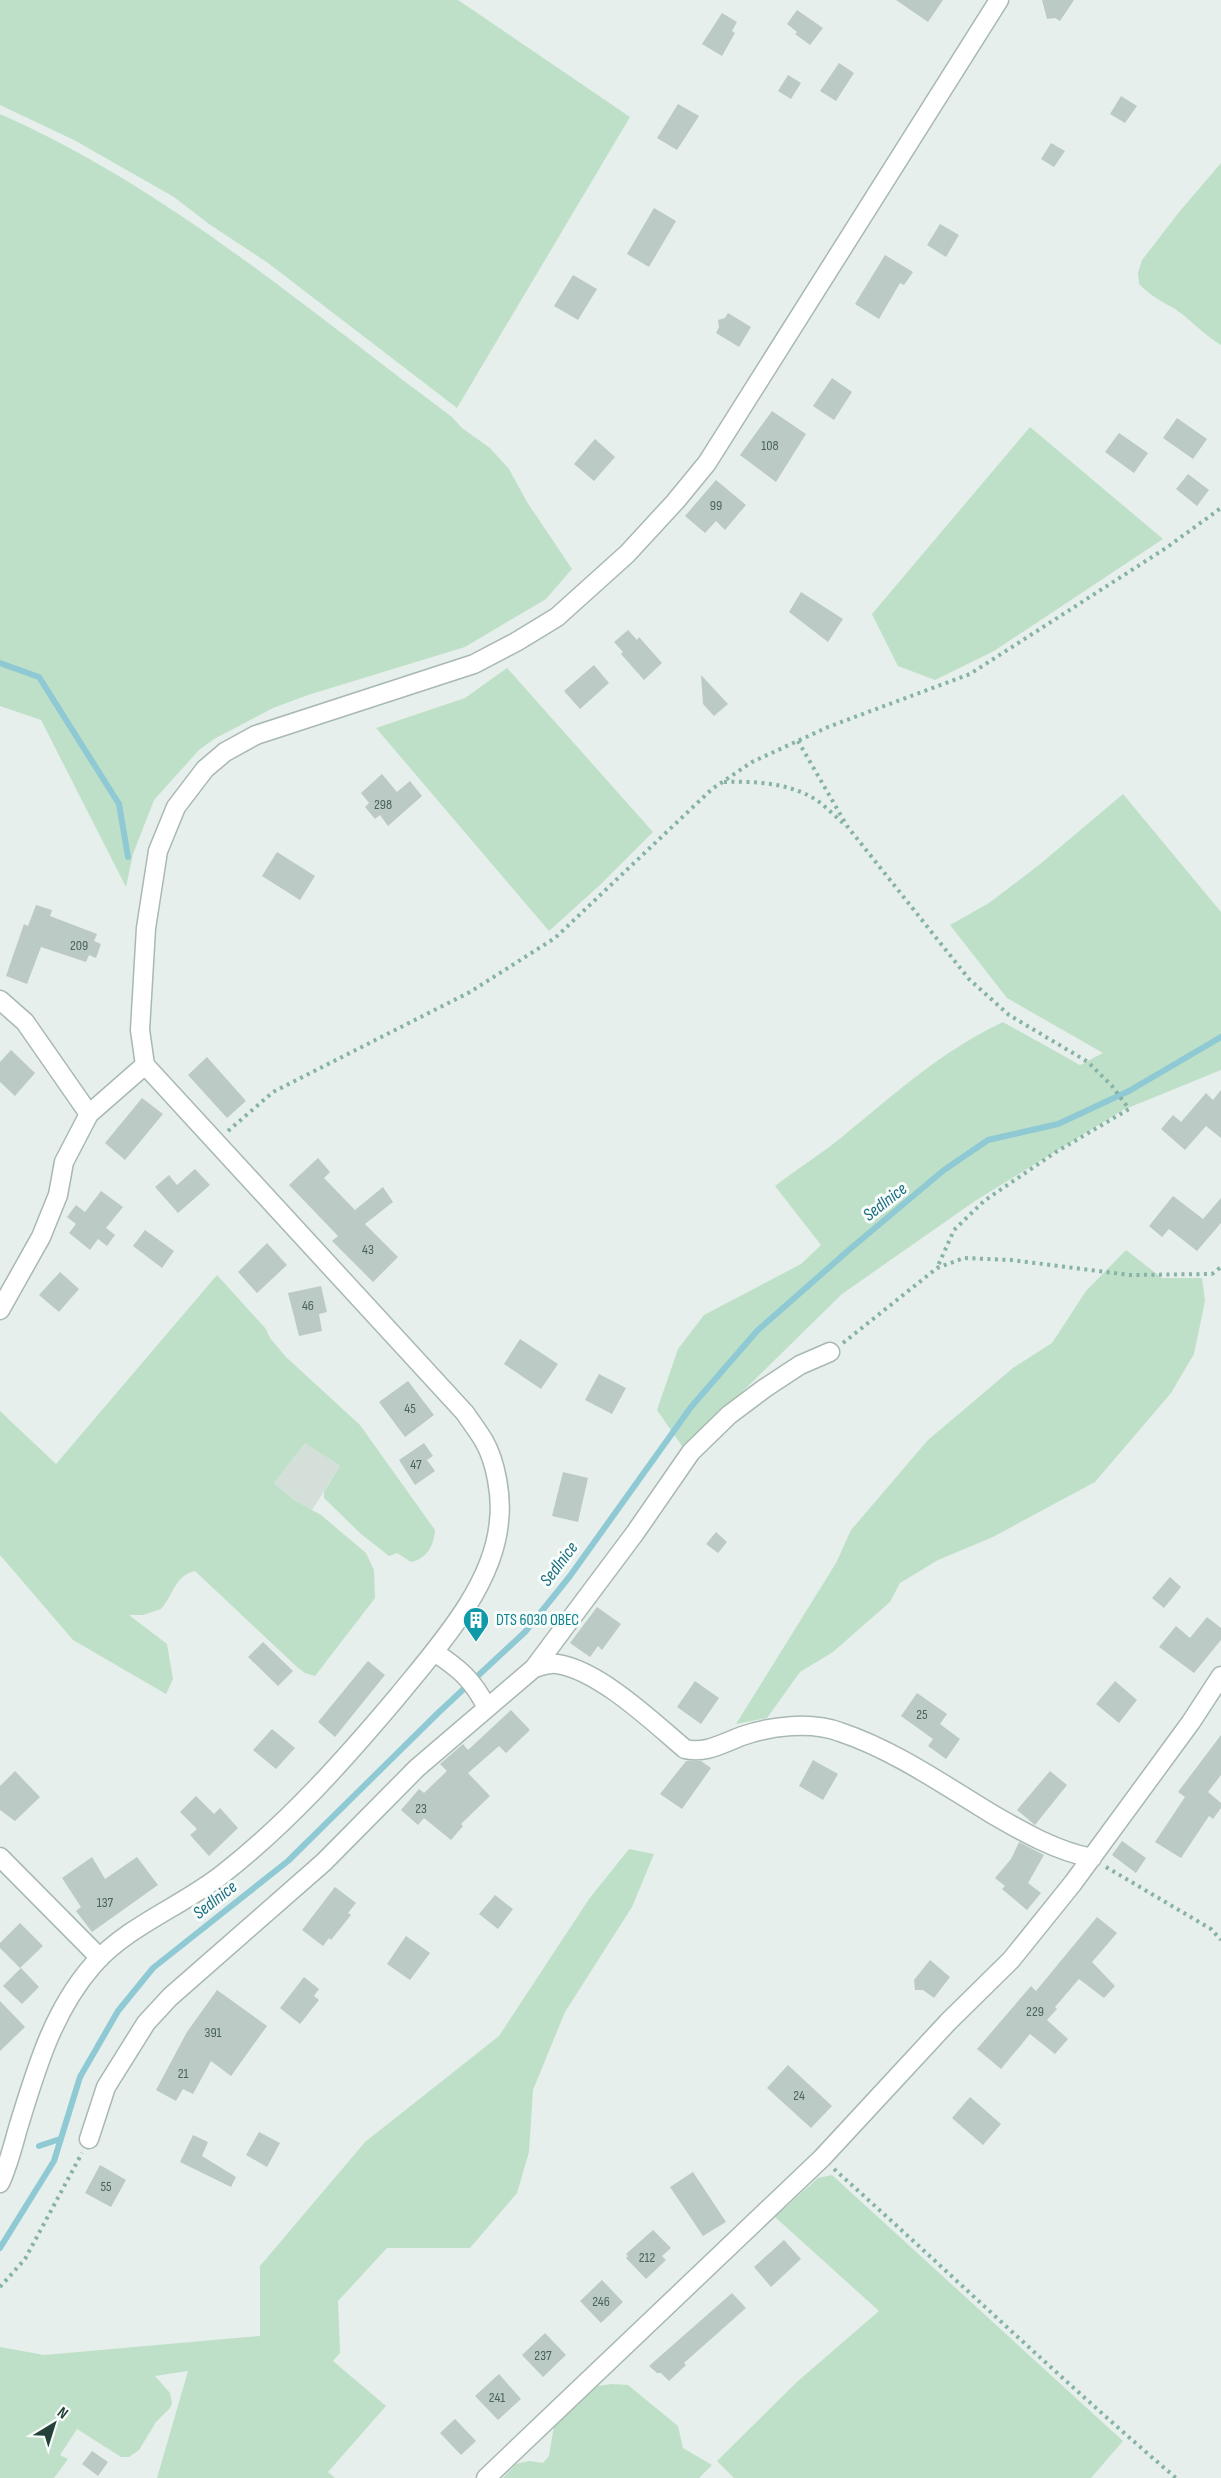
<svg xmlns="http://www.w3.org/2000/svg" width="1221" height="2478" font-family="'Sofia Sans Condensed',sans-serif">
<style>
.built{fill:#d4dfda}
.green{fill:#bfe0c8}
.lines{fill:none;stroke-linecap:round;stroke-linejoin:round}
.stream{stroke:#8ec9d4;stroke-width:6}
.building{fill:#bbcac4}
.minor-casing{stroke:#a8b8b2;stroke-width:21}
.path{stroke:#86b3a5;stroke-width:4;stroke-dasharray:3 4.5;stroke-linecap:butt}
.minor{stroke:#fff;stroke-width:18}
.labels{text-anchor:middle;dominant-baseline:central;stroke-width:6;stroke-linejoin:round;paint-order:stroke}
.number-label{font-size:14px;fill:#4a645c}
.culture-label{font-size:16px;fill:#0d838f;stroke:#f7fbf9;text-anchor:start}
.water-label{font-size:18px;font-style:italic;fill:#1c6f80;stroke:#f7fbf9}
</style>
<rect width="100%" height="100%" fill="#e6efeb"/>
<!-- built -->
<path class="built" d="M305 1443 340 1466 312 1510 294 1500 274 1483Z"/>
<!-- green -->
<path class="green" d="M0 0H458L630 117 457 408 268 263 209 224 174 197 74 140 0 105Z
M0 114C168 188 306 309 452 417L462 428 490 448 509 469 527 502 572 569 546 599 465 647 308 695 273 708 214 739 199 750 154 800 133 854 126 887 41 720 0 706Z
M1221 163V345C1204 335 1191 320 1175 309 1160 300 1152 297 1139 284L1138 273 1142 260 1180 211Z
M1030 427 1163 539 994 651 935 680 898 666 872 614Z
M507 668 653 832 601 884 549 931 376 728 465 698Z
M1123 794 1221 912V1070L1123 1110 975 1201 842 1294 684 1449 657 1410 678 1349 704 1315 801 1264 821 1245 775 1186C797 1169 821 1154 842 1137 893 1095 943 1050 1003 1022L1080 1065 1103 1053 1007 998 950 925 989 903 1039 865Z
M1126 1250 1162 1278H1202L1205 1301 1194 1354 1171 1393 1095 1482 993 1537 938 1560 900 1583 890 1602 833 1652 800 1672 767 1718 736 1724 836 1563 851 1530 928 1440 1013 1368 1052 1343 1086 1291Z
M217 1275 266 1329 270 1338 286 1357 360 1425 435 1530C434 1545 427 1559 411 1562L397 1553 389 1556 361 1534 324 1498V1492L340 1466 305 1443 274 1483 294 1500 321 1515 366 1553 374 1570 375 1598 315 1676 305 1673 297 1667 195 1571C175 1575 173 1596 161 1609L143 1615H129L167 1644 173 1679 166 1694 73 1640 0 1555V1411L56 1464Z
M629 1849 654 1854 632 1907 565 2012 533 2090 529 2152 517 2193 470 2248H387L338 2301 340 2353 333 2361 386 2406 328 2472 335 2478H157L188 2371 155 2376 170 2393 172 2403 170 2408 156 2422 139 2450 129 2457H121L77 2429 60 2455 68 2459 54 2478H0V2347L44 2355 260 2336V2266L365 2142 499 2036 589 1899Z
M832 2175 1123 2441 1091 2478H734L717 2461 798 2381 879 2311 775 2217 818 2178Z
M612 2384 628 2385 678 2426 683 2448 712 2465 699 2478H503L516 2464 529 2461 543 2463 549 2456 555 2420 590 2387Z"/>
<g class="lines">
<!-- stream -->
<path class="stream" d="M0 663 39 677 119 804 128 857
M39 2146 60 2139
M0 2248 54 2161 80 2077 118 2011 153 1968 288 1861 438 1713 525 1632 570 1576 691 1407 757 1331 850 1249 944 1170 988 1140 1058 1124 1129 1091 1221 1037"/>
</g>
<!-- building -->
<path class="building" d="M896 0H943L928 22Z
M1042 0H1074L1060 21 1055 18 1047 19Z
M797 10 823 28 810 45 795 34 797 32 787 24Z
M722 13 737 22 732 31 735 33 722 56 702 44Z
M839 63 854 73 836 101 820 91Z
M788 75 801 83 791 99 778 91Z
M1121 96 1137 106 1125 123 1110 114Z
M678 104 699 116 677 150 657 138Z
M1051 143 1065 151 1054 167 1041 159Z
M654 208 676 221 649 267 627 254Z
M940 224 959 235 946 257 927 245Z
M885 255 913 272 904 285 900 283 879 319 855 304Z
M573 275 597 289 578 320 554 306Z
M728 313 751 327 739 347 716 333 719 327 718 320 725 318Z
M832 378 852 392 834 420 813 406Z
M772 411 806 434 776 482 740 455Z
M1177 418 1207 439 1193 459 1163 438Z
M1119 433 1148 453 1134 473 1105 452Z
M595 439 615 457 594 481 574 464Z
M1188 474 1209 490 1197 506 1176 489Z
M716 480 746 505 725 530 716 521 705 533 685 516Z
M801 592 843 619 828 642 789 612Z
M628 630 637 640 639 637 662 663 644 680 621 654 623 652 614 642Z
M594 665 609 683 580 709 564 691Z
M701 675 728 704 714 716 703 704Z
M382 774 397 792 410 781 422 796 388 826 380 815 375 819 365 807 369 803 361 793Z
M277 852 315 876 300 900 262 876Z
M36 905 52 910 50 916 97 934 94 941 101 944 96 958 89 955 86 962 41 947 27 984 6 976 24 924 28 926Z
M11 1050 35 1073 15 1096 0 1082V1062Z
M207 1057 246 1101 227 1118 188 1075Z
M1221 1090V1138L1206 1126 1185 1150 1161 1129 1173 1115 1181 1122 1206 1093 1213 1100Z
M142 1098 163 1114 125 1160 105 1143Z
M318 1158 330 1172 324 1178 355 1210 383 1187 393 1202 365 1224 398 1257 373 1282 332 1241 338 1236 289 1185Z
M195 1169 210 1185 178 1213 155 1187 169 1175 177 1185Z
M101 1191 123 1207 106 1228 115 1235 107 1246 98 1239 90 1250 69 1233 76 1224 67 1217 76 1205 85 1212Z
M1173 1196 1203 1219 1221 1198V1223L1197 1251 1169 1229 1162 1237 1149 1226Z
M145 1230 174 1251 162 1268 133 1246Z
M267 1243 287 1265 257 1293 238 1272Z
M60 1272 79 1289 59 1312 39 1295Z
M321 1286 327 1312 319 1314 322 1331 299 1336 288 1293Z
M520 1339 558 1364 541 1389 504 1364Z
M599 1374 626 1388 612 1414 585 1400Z
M408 1381 434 1415 405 1437 379 1402Z
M424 1443 433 1456 427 1460 435 1471 415 1485 399 1460Z
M563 1472 588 1478 578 1522 552 1516Z
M716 1532 727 1542 718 1553 706 1544Z
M1170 1577 1181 1587 1164 1608 1152 1598Z
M597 1607 621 1624 602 1650 598 1646 590 1657 570 1643Z
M1207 1617 1221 1628V1640L1194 1673 1159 1647 1176 1626 1190 1638Z
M263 1642 293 1671 278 1686 248 1657Z
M368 1661 385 1675 335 1737 318 1722Z
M695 1681 719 1698 701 1724 677 1707Z
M1115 1681 1137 1700 1119 1723 1096 1704Z
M917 1693 947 1714 940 1724 960 1739 946 1759 928 1746 933 1739 901 1716Z
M511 1710 530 1730 506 1753 499 1746 468 1773 490 1796 461 1824 463 1826 451 1840 424 1818 418 1825 401 1810 419 1789 424 1793 447 1771 440 1764 463 1744 468 1750Z
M272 1729 295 1748 276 1769 253 1750Z
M1221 1735V1775L1208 1792 1221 1803V1808L1213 1819 1209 1816 1181 1858 1155 1842 1185 1797 1178 1792Z
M813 1760 838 1774 823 1800 799 1786Z
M686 1761H701L711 1768 682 1809 660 1794Z
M15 1771 40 1797 15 1821 0 1810V1786Z
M1050 1771 1067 1785 1035 1825 1017 1810Z
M196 1796 214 1814 220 1808 238 1828 209 1856 190 1835 197 1829 180 1812Z
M1122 1841 1146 1858 1136 1873 1112 1855Z
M1019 1842 1044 1855 1028 1883 1041 1893 1027 1910 1002 1889 1005 1886 995 1878 1011 1859Z
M92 1857 105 1879 137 1857 158 1885 92 1932 76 1911 81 1907 62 1878Z
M335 1887 356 1903 348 1913 351 1915 331 1940 329 1938 323 1946 302 1930Z
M495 1895 513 1909 498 1929 479 1914Z
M1097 1917 1117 1933 1092 1962 1115 1986 1104 1998 1079 1979 1055 2007 1057 2009 1047 2020 1068 2039 1055 2054 1030 2034 1001 2069 977 2049 1031 1986 1036 1991Z
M20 1923 43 1946 20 1968 0 1948V1943Z
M406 1936 430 1953 410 1980 387 1964Z
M930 1960 950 1977 934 1998 923 1990H915L914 1980Z
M21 1968 39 1987 22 2004 3 1986Z
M304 1977 319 1989 314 1996 319 2000 300 2024 280 2008Z
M217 1990 267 2026 231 2076 211 2061 193 2094 183 2089 176 2101 156 2090 187 2032Z
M0 2001 25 2027 0 2051Z
M788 2065 832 2106 811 2128 767 2088Z
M970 2097 1001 2124 983 2145 952 2118Z
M259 2132 280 2143 267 2167 246 2155Z
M193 2135 208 2142 202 2156 236 2177 231 2187 180 2162Z
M100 2165 126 2180 111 2207 85 2193Z
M693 2172 726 2222 703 2236 670 2187Z
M653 2230 671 2248 662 2256 666 2260 646 2279 626 2258 628 2256 626 2254Z
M784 2240 801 2259 771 2287 754 2267Z
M602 2280 623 2302 601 2323 580 2301Z
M732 2293 746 2308 684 2363 686 2365 669 2381 661 2373H657L649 2366Z
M545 2333 566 2355 543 2377 522 2355Z
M499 2374 521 2399 498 2420 475 2396Z
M455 2419 476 2441 461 2455 440 2433Z
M92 2451 108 2462 98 2476 82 2464Z"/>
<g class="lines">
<!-- minor casing -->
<g class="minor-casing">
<path id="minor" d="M0 1000 25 1022 89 1114
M0 1310 41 1237 58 1195 64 1162 89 1114 145 1065
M434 1652C459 1668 473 1680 487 1708
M534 1668 635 1533 691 1452 729 1415 765 1388 800 1365 830 1352
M0 1857 100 1958
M89 2139 106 2087 146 2023 170 1997 324 1862 417 1768 534 1668C541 1666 550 1663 557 1664 599 1670 653 1722 685 1749 706 1754 723 1743 742 1736 771 1726 811 1721 840 1732 894 1750 944 1785 992 1814 1023 1832 1056 1851 1092 1858
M0 2183C8 2166 13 2146 18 2128 36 2070 52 2012 93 1965 128 1925 183 1906 224 1873 289 1822 345 1759 398 1696 437 1648 494 1586 499 1521 502 1497 496 1462 484 1441 478 1431 471 1422 465 1413L145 1065 140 1030 146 928 158 851 176 807 205 769 225 752 256 735 474 664 516 642 557 617 627 554 675 502 707 463 999 0
M486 2478 822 2158 948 2022 1011 1960 1073 1883 1191 1722 1221 1676"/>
</g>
<!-- path -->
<path class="path" d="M798 741 847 826 969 979 1009 1015 1088 1062 1112 1086 1129 1109 1056 1152 984 1201 954 1230 937 1268
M724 782C756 781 791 783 818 801 827 808 835 816 843 823
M228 1131 273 1092 470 992 555 938 712 789 752 762 828 727 970 674 1166 548 1221 508
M843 1343 937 1268 964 1258 1011 1260 1130 1275 1212 1274 1221 1267
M1106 1867 1211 1929 1221 1940
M834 2169C948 2271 1059 2378 1176 2478
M0 2287 25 2259 82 2153"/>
<!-- minor -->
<use href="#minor" class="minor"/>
</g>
<!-- icons -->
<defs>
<g id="building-pin" transform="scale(1.35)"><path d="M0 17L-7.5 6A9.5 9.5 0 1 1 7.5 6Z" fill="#0f9aa8" stroke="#f7fbf9"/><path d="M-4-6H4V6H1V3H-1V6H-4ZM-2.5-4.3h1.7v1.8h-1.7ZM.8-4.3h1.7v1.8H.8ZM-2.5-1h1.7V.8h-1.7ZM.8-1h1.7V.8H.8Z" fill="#fff"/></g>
</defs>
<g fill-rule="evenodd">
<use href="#building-pin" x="476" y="1620"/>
</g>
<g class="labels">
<!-- number labels -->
<g class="number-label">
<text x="770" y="445">108</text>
<text x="716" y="505">99</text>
<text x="383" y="804">298</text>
<text x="79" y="945">209</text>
<text x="368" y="1249">43</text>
<text x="308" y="1305">46</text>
<text x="410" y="1408">45</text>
<text x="416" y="1464">47</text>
<text x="922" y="1714">25</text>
<text x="421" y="1808">23</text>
<text x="105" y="1902">137</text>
<text x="1035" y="2011">229</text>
<text x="213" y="2032">391</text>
<text x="183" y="2073">21</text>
<text x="799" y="2095">24</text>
<text x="106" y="2186">55</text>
<text x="647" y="2257">212</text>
<text x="601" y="2301">246</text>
<text x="543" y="2355">237</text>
<text x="497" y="2397">241</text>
</g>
<!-- culture labels -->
<g class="culture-label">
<text x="496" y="1620">DTS 6030 OBEC</text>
</g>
<!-- water labels -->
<g class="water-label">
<text transform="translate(885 1202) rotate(-38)">Sedlnice</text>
<text transform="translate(559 1564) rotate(-53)">Sedlnice</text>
<text transform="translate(215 1900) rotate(-38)">Sedlnice</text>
</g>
</g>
<!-- north arrow -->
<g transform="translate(54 2424) rotate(38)" stroke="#f7fbf9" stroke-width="4.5" paint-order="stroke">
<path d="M0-4.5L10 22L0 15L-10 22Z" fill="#24423a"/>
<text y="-9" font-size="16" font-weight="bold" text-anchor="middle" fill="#24423a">N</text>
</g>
</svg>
